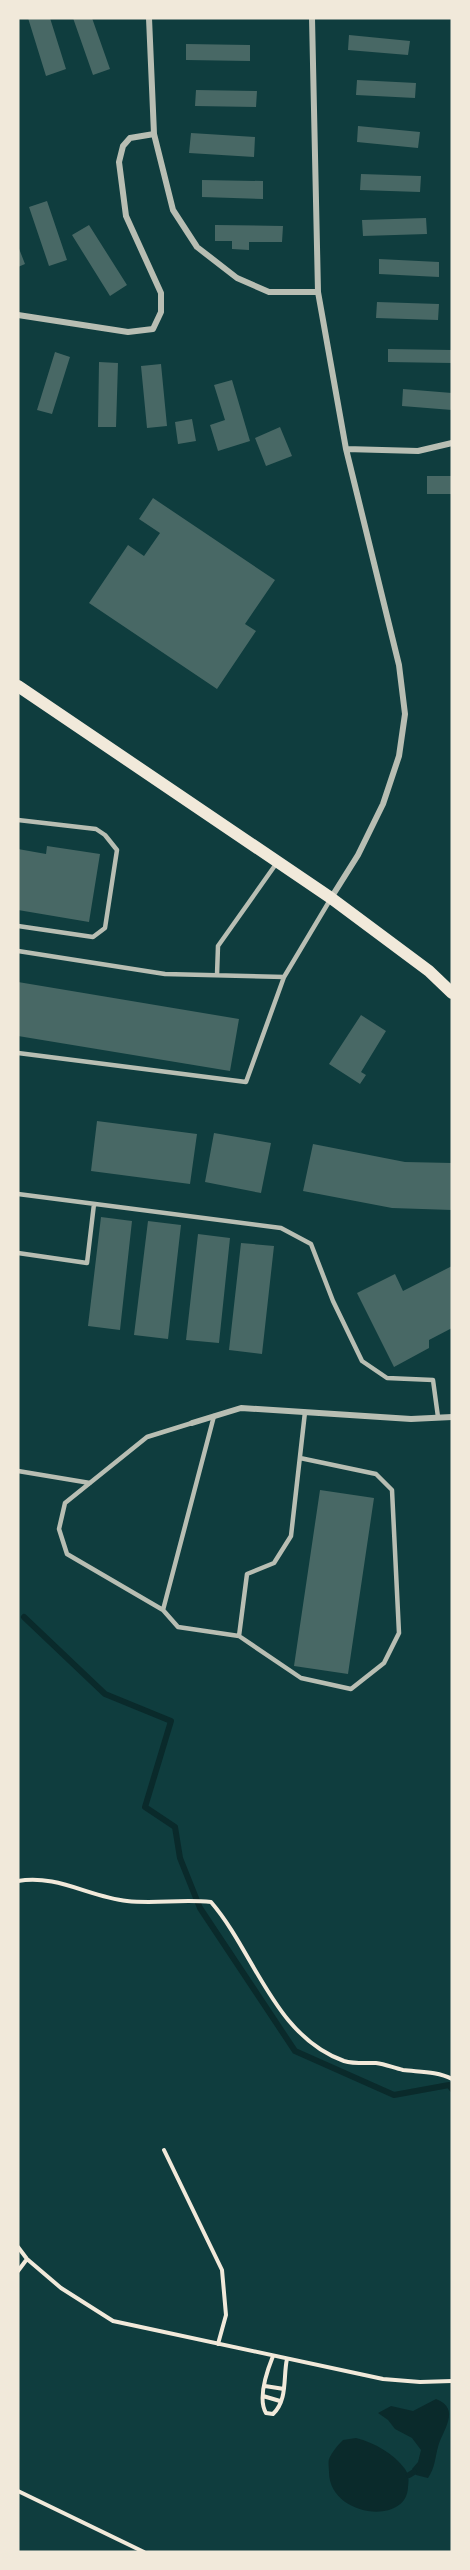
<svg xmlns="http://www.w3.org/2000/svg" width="470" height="2570" font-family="Jost,sans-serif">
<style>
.water{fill:#0a2a2b}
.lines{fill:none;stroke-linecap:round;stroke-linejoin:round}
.stream{stroke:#0a2a2b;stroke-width:6}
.building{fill:#486865}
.path{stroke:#f1e9da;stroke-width:4}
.service{stroke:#b8beb3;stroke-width:4.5}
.minor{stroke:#b8beb3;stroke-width:6}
.secondary{stroke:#f1e9da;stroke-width:12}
</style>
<rect width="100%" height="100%" fill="#0f3d3e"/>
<!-- water -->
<path class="water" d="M436 2399C462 2409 442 2431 438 2447 435 2458 435 2468 428 2478L416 2475 412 2469 418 2462 421 2450 412 2438 395 2429 388 2420 378 2413 391 2406 413 2411Z
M356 2438C375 2443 393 2453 405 2469 409 2475 409 2480 408 2487 407 2526 329 2517 329 2472 329 2468 328 2462 329 2459 332 2452 338 2445 343 2440Z"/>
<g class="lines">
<!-- stream -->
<path class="stream" d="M24 1617 105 1694 171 1721 145 1807 175 1827 180 1858 200 1908 295 2051 394 2095 449 2085 452 2089
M409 2475 414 2472"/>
</g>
<!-- building -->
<path class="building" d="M28 18H50L66 69 46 76Z
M73 18H92L110 69 93 75Z
M349 35 410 41 408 55 348 50Z
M186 44 250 45V61L186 60Z
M357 80 416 83 415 98 356 95Z
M196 90 257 91 256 107 195 106Z
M358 126 420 132 418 148 357 142Z
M191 133 255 137 254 157 189 153Z
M361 174 421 176 420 192 360 190Z
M202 180 263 181V199L202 197Z
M47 201 67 260 49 266 29 207Z
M426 218 427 234 363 236 362 220Z
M89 225 127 285 110 296 72 235Z
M215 225 283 226 282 242H249V250L232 249V241H215Z
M18 246 25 264 18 267Z
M379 259 439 262V277L379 274Z
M377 302 439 304 438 320 376 318Z
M388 349 452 350V363L388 362Z
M55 352 70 357 52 414 37 410Z
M99 362 118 363 116 427H98Z
M161 364 167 426 147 428 141 366Z
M232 380 250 441 218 451 210 425 225 420 214 385Z
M403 389 452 393V410L402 406Z
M192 419 196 441 178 444 175 422Z
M280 427 292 456 266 466 255 438Z
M427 476H452V494H427Z
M153 498 275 580 245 624 256 631 217 689 89 603 128 545 144 556 160 533 139 519Z
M47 846 100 854 89 922 18 910V849L46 854Z
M18 982 239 1019 230 1071 18 1036Z
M361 1015 386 1031 361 1072 366 1075 360 1084 329 1064Z
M97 1121 197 1134 190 1184 91 1171Z
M214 1133 271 1143 261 1193 205 1182Z
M313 1144 405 1162 452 1163V1210L392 1208 303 1191Z
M101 1217 132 1221 120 1330 88 1326Z
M148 1221 181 1225 168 1339 134 1335Z
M198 1234 230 1238 219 1343 186 1340Z
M241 1243 274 1246 262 1354 229 1350Z
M452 1266V1328L429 1340V1348L394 1367 357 1293 395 1274 403 1291Z
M320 1490 374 1498 348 1674 294 1666Z"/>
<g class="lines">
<!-- path -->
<path class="path" d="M18 1881C56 1874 90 1897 127 1901 155 1904 181 1899 211 1902 255 1953 274 2036 344 2061 354 2064 366 2063 376 2063 385 2064 394 2068 403 2070 419 2072 437 2071 452 2079
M164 2150 222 2270 226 2315 218 2344
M18 2247 27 2259 61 2288 113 2321 383 2379 420 2382 452 2381
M18 2271 27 2259
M273 2356C267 2371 257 2398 266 2413L273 2414C288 2400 283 2376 287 2359
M265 2386 284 2389
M263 2396 280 2401
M18 2491 144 2552"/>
<!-- service -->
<path class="service" d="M18 820 96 829 105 835 117 850 105 928 93 937 18 926
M18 951 165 974 284 977 330 900
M217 975 218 946 276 864
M18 1053 246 1082 284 977
M18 1194 281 1228 311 1244 333 1301 362 1361 387 1378 433 1380 438 1417
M18 1253 87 1263 94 1204
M192 1423 147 1437 65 1503 59 1529 67 1554 163 1610 178 1627 239 1636 247 1574 274 1563 291 1536 305 1412
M18 1471 90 1483
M163 1610 214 1416
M239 1636 301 1678 351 1689 384 1663 399 1633 392 1490 376 1474 300 1458"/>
<!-- minor -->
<path class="minor" d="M149 18 154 134 173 210 197 247 237 278 269 292H318
M312 18 318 292 346 449 399 665 405 714 399 756 383 804 358 855 331 898
M18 315 128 332 153 329 161 312V293L126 216 119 162 123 146 130 138 154 134
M346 449 418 451 452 443
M192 1423 241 1408 411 1419 452 1417"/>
<!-- secondary -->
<path class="secondary" d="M18 686 331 898 429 971 452 993"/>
</g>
<!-- border -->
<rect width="470" height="2570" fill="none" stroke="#f1e9da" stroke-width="39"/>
</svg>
